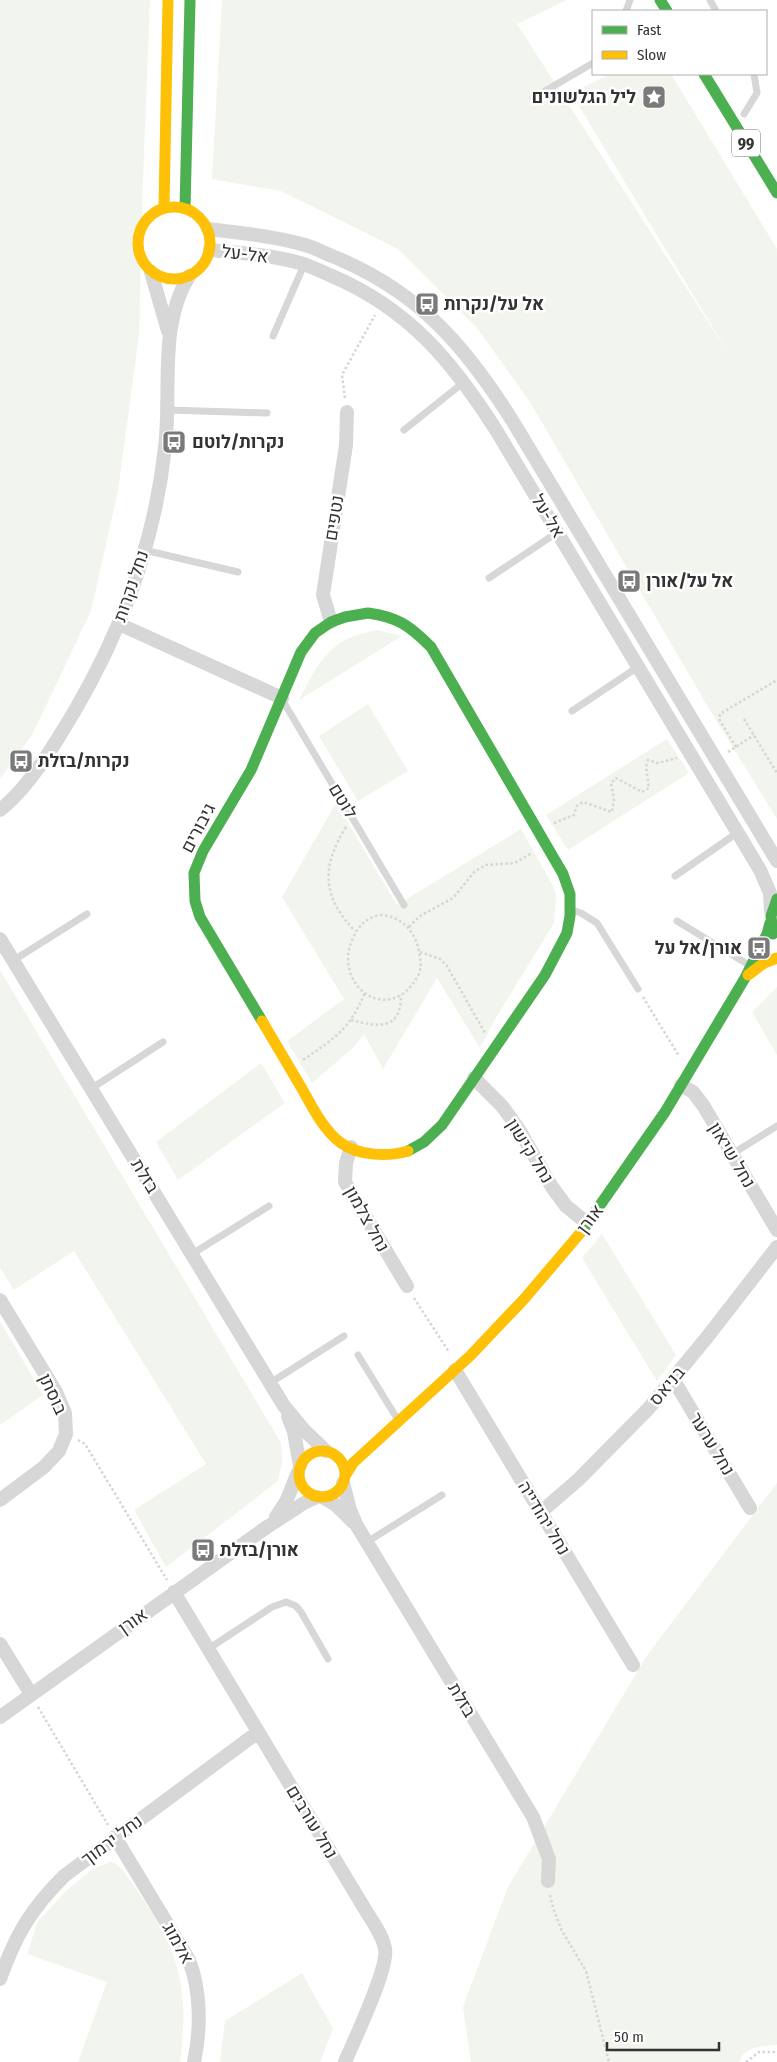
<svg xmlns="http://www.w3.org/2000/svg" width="777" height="2062" font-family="'Fira Sans Condensed',Heebo,sans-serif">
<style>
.green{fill:#f1f5ed}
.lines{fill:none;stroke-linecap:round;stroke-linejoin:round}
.path{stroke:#d6d6d6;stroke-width:2.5;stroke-dasharray:2.5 2.5;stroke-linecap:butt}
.lane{stroke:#d7d7d7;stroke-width:7}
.street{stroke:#d7d7d7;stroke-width:14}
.fast{stroke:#4caf50;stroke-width:11}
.slow{stroke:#ffc107;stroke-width:11}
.labels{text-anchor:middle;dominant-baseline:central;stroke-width:5;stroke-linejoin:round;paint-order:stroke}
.shield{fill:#fff;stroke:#707070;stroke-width:1}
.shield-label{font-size:16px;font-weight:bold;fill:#333}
.poi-label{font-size:18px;font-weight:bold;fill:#333;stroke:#fff;text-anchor:start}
.street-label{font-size:18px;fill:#333;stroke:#fff}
</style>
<rect width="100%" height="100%" fill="#fff"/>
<!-- green -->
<path class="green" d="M0 0H150L143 178 139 335 118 491 91 611 32 735 0 779Z
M222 0H567L517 24 730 356 571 93 610 74H671L777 249V819L711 712 530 402 477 328 398 249 281 191 212 179Z
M377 630 402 636 299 700C321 659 328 639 377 630Z
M368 704 408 771 358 801 319 736Z
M667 739 689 773 568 850 546 815Z
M336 803 397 905 521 829 553 886 556 894 554 923 494 1021 480 1048 437 978 383 1069 364 1034 354 1047 312 1083 287 1041 344 999 282 897Z
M0 970 281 1443 282 1461 278 1481 166 1567 134 1510 206 1464 74 1251 14 1290 0 1268Z
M777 987V1055L752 1012Z
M261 1063 285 1103 178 1180 156 1142Z
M602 1234 676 1355 657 1381 582 1258Z
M0 1321 43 1395 0 1425Z
M777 1483V2045C762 2046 745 2046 739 2062H471L463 2007 508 1887 648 1654Z
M111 1861C123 1867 130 1881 138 1892 181 1952 189 1990 180 2062H78L107 1982 27 1954 38 1921 66 1891 93 1869Z
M302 1973 333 2029 320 2062H220L225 2021Z"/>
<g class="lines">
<!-- path -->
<path class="path" d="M345 398 342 375 375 315
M744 719 777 773
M736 747 719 719 720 714 777 680
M728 752 754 735
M554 823 574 815 577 806 583 802 612 812 614 800 611 783 616 778 642 792 649 788 646 767 648 760 658 763 677 758
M346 827C321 867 322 897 355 931
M380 915C404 916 418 935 420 958 421 964 421 970 418 976 389 1028 331 985 353 938 359 925 366 918 380 915Z
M409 927 420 916 453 898 475 871 486 865 515 863 532 853
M420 952 440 959 447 966 485 1033
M643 997 679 1056
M351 1020C378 1027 401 1031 401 995
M303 1060C336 1037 348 1031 365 993
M414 1298 449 1352
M78 1440 85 1444 167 1580
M38 1707 108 1825
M550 1895 553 1908 562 1931 586 1971 609 2062
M746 2062 759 2052H777"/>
<!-- lane -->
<path class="lane" d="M710 0 716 11
M626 11 630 0
M533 98 593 63
M744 114 757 93 754 74
M273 336 304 265
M168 410 267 413
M404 430 464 382
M144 550 238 572
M489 578 558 532
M283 701 404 905
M572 711 638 667
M675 876 737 833
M572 910 581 913 597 923 638 989
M677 921 749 965
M14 960 87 914
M92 1088 163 1042
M732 1154 777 1126
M192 1254 269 1206
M358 1355 398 1420
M270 1383 344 1336
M367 1542 442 1495
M208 1649 272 1607 286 1602 296 1606 301 1612 328 1659"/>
<!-- street -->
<path class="street" d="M208 229C240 233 274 236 305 245 316 248 326 254 337 258 420 293 465 346 512 420L777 861
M210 250C240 253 271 255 300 263 311 266 322 272 332 276 409 309 452 361 496 430L760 870 770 893 771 911
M151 272 168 331
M331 622 323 595 346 445 347 412
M119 624 282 698
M0 810C23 792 42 764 57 740 113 652 154 552 165 447 172 391 158 326 189 276
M0 939 284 1406 304 1430 326 1451
M474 1078 502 1106 518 1128 552 1187 566 1206 587 1223
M681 1085 693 1092 703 1105 777 1230
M351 1147 346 1163 345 1182 407 1286
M0 1300 56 1392 65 1413 66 1434 59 1451 44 1467 0 1500
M455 1370 633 1665
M673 1379 750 1508
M288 1416 294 1432 300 1466
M343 1483 350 1510 357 1526 533 1817 549 1859 548 1881
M324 1498 336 1505 353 1522
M541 1512 579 1479 649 1408 708 1336 777 1247
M276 1517 286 1502 298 1472
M174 1592 366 1911C373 1922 383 1936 385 1949 389 1968 354 2040 345 2062
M0 1644 31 1694
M0 1717 267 1527 304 1503 317 1497
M115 1837 189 1960C201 1991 201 2029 194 2062
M0 1979C16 1934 31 1909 64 1876L258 1732"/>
<!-- fast -->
<path class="fast" d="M660 0 667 11
M704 74 777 193
M185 208 190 0
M368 613C398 617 410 626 431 647L563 874 570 894V916L567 933 545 975 442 1125 424 1142 408 1151
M773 934 771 916 777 899
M262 1021 200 917 195 901 194 873 203 851 251 770 301 652 315 633 331 622 345 617 368 613
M582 1231 665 1112 745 978 767 934 770 923"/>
<!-- slow -->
<path class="slow" d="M138 243a36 36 0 1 1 72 0a36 36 0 1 1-72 0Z
M164 207 168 0
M748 975 764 963 777 958
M262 1021C275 1043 288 1065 301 1087 312 1106 323 1130 341 1143 359 1156 388 1157 408 1151
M299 1474a23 23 0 1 1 46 0a23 23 0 1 1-46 0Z
M345 1476 353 1463 470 1356 525 1298 582 1231"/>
</g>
<!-- icons -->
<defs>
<g id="sight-square" transform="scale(1.25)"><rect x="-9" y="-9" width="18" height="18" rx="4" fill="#7a7a7a" stroke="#fff"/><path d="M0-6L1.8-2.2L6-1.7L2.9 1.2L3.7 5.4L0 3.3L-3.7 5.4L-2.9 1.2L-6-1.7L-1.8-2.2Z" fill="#fff"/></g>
<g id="bus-square" transform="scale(1.25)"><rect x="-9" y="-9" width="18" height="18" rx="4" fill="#7a7a7a" stroke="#fff"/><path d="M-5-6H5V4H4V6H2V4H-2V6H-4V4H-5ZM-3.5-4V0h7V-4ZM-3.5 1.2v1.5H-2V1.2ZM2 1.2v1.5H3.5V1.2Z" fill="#fff"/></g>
</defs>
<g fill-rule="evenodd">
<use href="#sight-square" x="654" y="97"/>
<use href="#bus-square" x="427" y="304"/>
<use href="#bus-square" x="174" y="442"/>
<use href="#bus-square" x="629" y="581"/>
<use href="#bus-square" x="21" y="761"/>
<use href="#bus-square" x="759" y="948"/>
<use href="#bus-square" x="203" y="1550"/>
</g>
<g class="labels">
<!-- shield labels -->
<rect class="shield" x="732" y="129.5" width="28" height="27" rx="4"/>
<g class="shield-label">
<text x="746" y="143">99</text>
</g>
<!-- poi labels -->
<g class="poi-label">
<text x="636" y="97" text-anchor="end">ליל הגלשונים</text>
<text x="444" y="304">אל על/נקרות</text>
<text x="192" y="442">נקרות/לוטם</text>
<text x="646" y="581">אל על/אורן</text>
<text x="38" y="761">נקרות/בזלת</text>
<text x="742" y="948" text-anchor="end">אורן/אל על</text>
<text x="220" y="1550">אורן/בזלת</text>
</g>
<!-- street labels -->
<g class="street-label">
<text transform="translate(245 254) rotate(7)">אל-על</text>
<text transform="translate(548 516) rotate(59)">אל-על</text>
<text transform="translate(334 518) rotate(-81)">נטפים</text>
<text transform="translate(131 586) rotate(-71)">נחל נקרות</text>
<text transform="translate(343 801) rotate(59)">לוטם</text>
<text transform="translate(198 828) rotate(-62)">גיבורים</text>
<text transform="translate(530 1151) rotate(58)">נחל קישון</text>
<text transform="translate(732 1155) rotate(59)">נחל שיאון</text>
<text transform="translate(145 1176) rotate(59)">בזלת</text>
<text transform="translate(367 1219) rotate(61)">נחל צלמון</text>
<text transform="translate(590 1219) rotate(-53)">אורן</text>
<text transform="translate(667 1386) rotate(-50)">בניאס</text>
<text transform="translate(53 1394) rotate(65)">בוסתן</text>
<text transform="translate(712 1444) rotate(59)">נחל ערער</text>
<text transform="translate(544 1518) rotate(59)">נחל יהודייה</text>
<text transform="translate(133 1621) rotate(-35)">אורן</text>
<text transform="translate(462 1700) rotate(59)">בזלת</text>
<text transform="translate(312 1822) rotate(59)">נחל עורבים</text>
<text transform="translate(112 1840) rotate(-37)">נחל ירמוך</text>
<text transform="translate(178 1943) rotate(61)">אלמוג</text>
</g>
</g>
<!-- legend -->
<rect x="592" y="10" width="175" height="65" fill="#ffffff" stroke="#adadad"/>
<rect x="602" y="26" width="25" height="8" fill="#4caf50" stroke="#adadad"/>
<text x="637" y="35" font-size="15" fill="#333333">Fast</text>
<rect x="602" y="51" width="25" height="8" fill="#ffc107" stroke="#adadad"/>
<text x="637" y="60" font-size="15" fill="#333333">Slow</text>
<!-- scale -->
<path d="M607 2042v8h112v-8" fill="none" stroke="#333333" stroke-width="2.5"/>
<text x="614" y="2042" font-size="15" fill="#333333" stroke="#ffffff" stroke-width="4" paint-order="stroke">50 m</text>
</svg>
